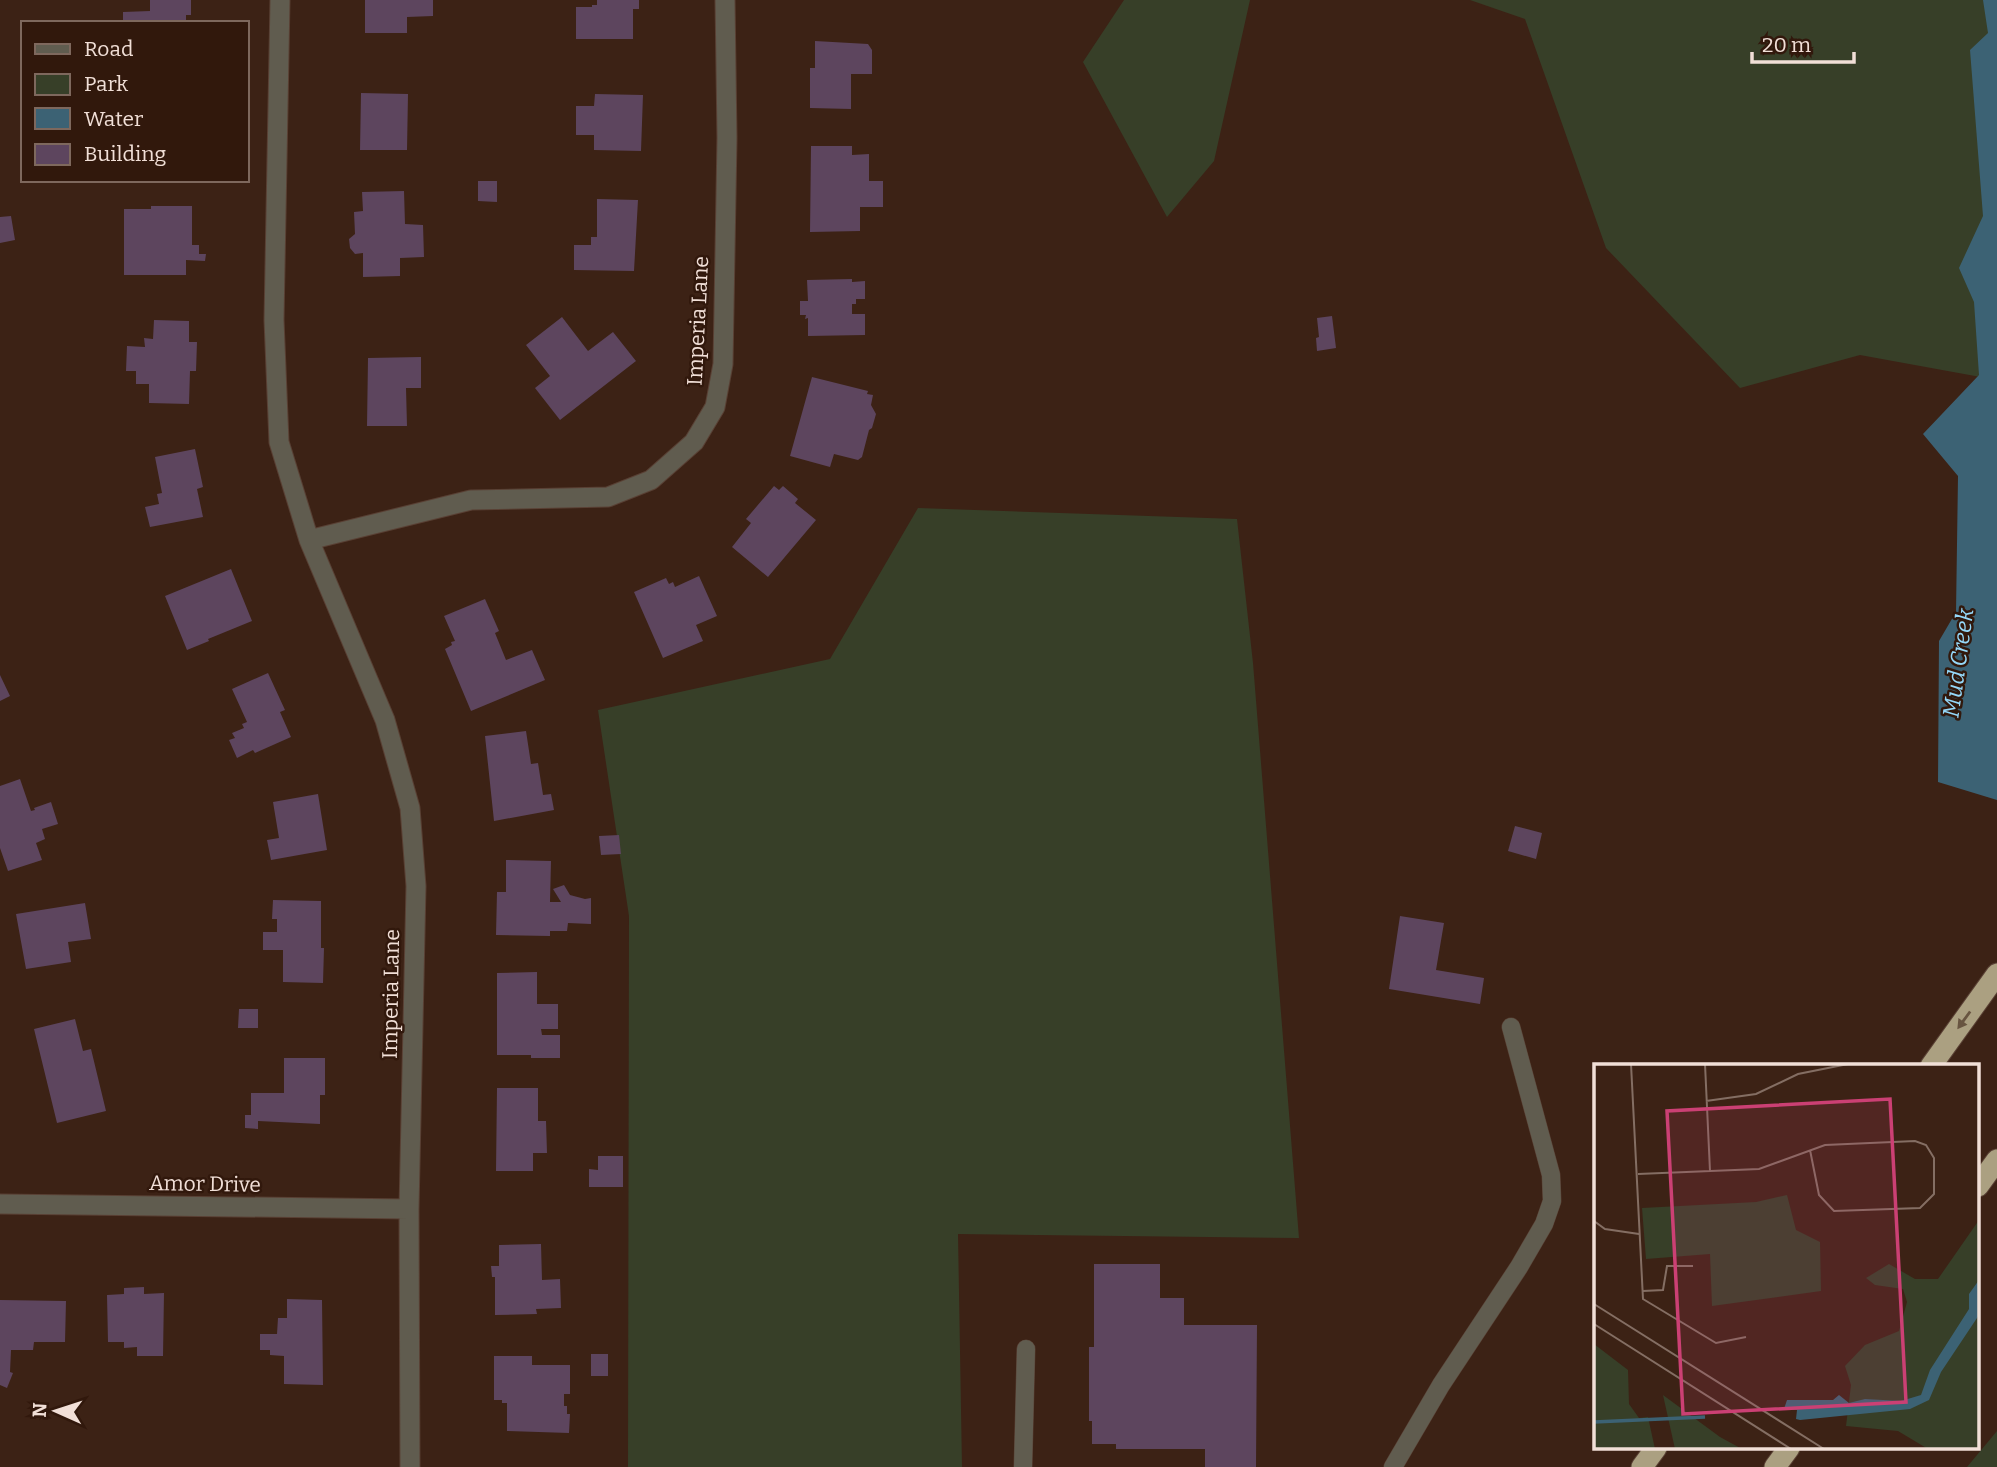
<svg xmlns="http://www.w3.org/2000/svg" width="1997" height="1467" font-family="Bitter,serif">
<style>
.green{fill:#373f28}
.water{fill:#3c6274}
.building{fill:#5d455e}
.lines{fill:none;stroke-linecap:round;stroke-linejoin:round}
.service-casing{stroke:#594034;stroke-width:19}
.minor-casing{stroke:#594034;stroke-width:21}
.motorway-casing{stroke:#594034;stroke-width:23}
.service{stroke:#605c4f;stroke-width:18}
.minor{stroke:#605c4f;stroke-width:19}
.motorway{stroke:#aba081;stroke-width:21}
.oneway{fill:#685541}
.labels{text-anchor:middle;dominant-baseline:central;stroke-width:5;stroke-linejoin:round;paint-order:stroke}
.street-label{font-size:21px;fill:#f1dfd7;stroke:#31180c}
.water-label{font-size:23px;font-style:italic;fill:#95d8f9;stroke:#31180c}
.inset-river{fill:none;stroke:#3c6274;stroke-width:3.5}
.inset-road{fill:none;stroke:#846e63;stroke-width:2}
.view{fill:#cb4074;fill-opacity:0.15;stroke:#cb4074;stroke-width:3.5}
.inset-edge{fill:none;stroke:#f1dfd7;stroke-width:3.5}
</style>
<rect width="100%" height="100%" fill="#3c2215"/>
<!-- green -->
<path class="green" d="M1124 0H1250L1214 161 1167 217 1083 62Z
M1470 0H1997V380L1860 355 1740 388 1606 248 1525 19Z
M918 508 1237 519 1253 663 1299 1238 958 1234 962 1467H628L629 916 598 710 830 659Z
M1997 1431V1467H1967Z"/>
<!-- water -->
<path class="water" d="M1983 0H1997V800L1938 782 1939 641 1956 612 1958 476 1923 434 1979 375 1974 302 1959 268 1983 216 1970 50 1988 33Z"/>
<!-- building -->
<path class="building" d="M150 0H191V15H186V20H195V23H123V12L150 11Z
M365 0H433V16L407 17V33H365Z
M597 0H639V9H633V39H576V7H592V5H597Z
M815 41 868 44 872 50V74H851V109L810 108V68H815Z
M361 93 408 94 407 150H360Z
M595 94 643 95 641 151 594 150V135H576V106H594Z
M811 146H852V155L869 154V181H883V207H860V231L810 232Z
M478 181H497V202L478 201Z
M404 191 405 224 423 225 424 257 400 258V276L363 277V253L355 254 350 248 349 239 355 234 354 212 363 211 362 192Z
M597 199 638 200 634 271 574 270V245H591V237H597Z
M151 206H192V245H199V254H206L205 261 186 260V275H124V209H151Z
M11 216 15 240 0 243V217Z
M852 279V282L865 281V299H856V304H852V314H865V335L808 336V318L805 319 806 315H800V301H808L807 280Z
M1332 316 1336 348 1317 351 1316 338 1319 337 1317 318Z
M562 317 588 351 613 332 636 361 560 420 535 388 550 376 526 345Z
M154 320 189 321V342H197L196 371H190L189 404 149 403V384H136V371H126L127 346 145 347 144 338 153 339Z
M421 357V388H406L407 426H367L368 358Z
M812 377 868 391 867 394 873 395 871 405 876 414 872 428 869 430 862 457 858 460 834 454 830 467 790 456Z
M195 449 203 487 197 489 203 517 150 527 145 507 159 504 157 494 162 493 155 457Z
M774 486 779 490 783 486 798 499 795 503 816 520 768 577 732 547 751 523 746 519Z
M231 569 252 621 208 639 209 641 187 650 165 596Z
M699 576 717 616 696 625 703 641 663 658 634 592 666 578 669 584 673 582 675 587Z
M485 599 499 631 495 633 506 660 532 650 545 680 471 711 445 649 452 645 451 642 455 641 444 616Z
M268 673 285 710 280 712 291 737 255 753 253 750 237 758 229 740 235 738 232 733 244 728 242 724 247 722 232 689Z
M0 675 10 696 0 701Z
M526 731 531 764 538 763 543 795 551 794 554 810 494 821 485 736Z
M20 779 31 811 35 810 34 808 51 802 58 824 42 829 45 839 36 843 42 860 8 871 0 848V786Z
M318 794 327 850 271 860 267 840 279 838 273 802Z
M1515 826 1542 833 1536 859 1508 851Z
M619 835 621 854 601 855 599 836Z
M506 860 551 861 550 902H561L553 889 564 885 570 895 585 899 591 898V924L568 923 567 931H550V936L496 935 497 892H506Z
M273 900 321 901V948H324L323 983 283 982V950H263V932H277V919H272Z
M85 903 91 939 68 942 71 962 26 969 16 914Z
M1400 916 1444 923 1436 970 1484 978 1480 1004 1389 989Z
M537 972V1004H558V1029H541L542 1035H560V1058H531V1055H497V973Z
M239 1009H258V1028H238Z
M75 1019 83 1051 91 1049 106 1111 57 1123 34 1029Z
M284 1058H325V1095H320V1124L258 1121V1129L245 1128V1115H251V1093H284Z
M497 1088H538V1121H546L547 1153H533V1171H496Z
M598 1156H623V1187H589V1169L598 1170Z
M541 1244 542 1280 560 1279 561 1308 536 1309 537 1314 495 1315V1277H492L491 1266H499V1245Z
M1094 1264H1160V1298H1184V1325H1257L1256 1467H1205V1449H1116V1444H1092V1421H1089V1347H1094Z
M144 1287V1294L164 1293 163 1356H137V1347L124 1348V1342H108L107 1295 124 1294V1288Z
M287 1299 322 1300 323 1385 284 1384V1356L270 1355V1350H260V1334H277L278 1318H287Z
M0 1300 66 1301 65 1342H34L33 1350H11L10 1372 13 1373 7 1388 0 1385Z
M591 1354H608V1376H591Z
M494 1356H532V1365H570V1394H564V1406H567V1414H570L569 1433 507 1431V1403H502V1400H494Z"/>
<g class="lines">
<!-- service casing -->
<g class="service-casing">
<path id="service" d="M1023 1467 1026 1349
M1393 1467 1441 1385 1519 1267 1544 1224 1552 1201 1551 1175 1511 1027"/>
</g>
<!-- minor casing -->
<g class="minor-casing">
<path id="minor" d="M280 0 274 320 279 442 309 540 385 720 410 808 416 886 409 1209 410 1467
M309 540 471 500 608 497 651 480 694 442 715 407 723 364 727 138 725 0
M0 1204 409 1209"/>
</g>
<!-- motorway casing -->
<g class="motorway-casing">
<path id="motorway" d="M1931 1066 1997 974
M1978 1186 1997 1160
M1642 1467 1656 1448
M1775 1467 1789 1448"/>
</g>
<!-- service -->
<use href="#service" class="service"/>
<!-- minor -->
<use href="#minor" class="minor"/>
<!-- motorway -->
<use href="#motorway" class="motorway"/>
</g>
<!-- one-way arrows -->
<defs><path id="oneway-solid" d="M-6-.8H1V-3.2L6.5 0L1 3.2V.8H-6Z" transform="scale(1.75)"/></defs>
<use class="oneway" href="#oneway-solid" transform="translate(1964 1020) rotate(126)"/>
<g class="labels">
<!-- street labels -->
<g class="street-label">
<text transform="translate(698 321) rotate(-87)">Imperia Lane</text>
<text transform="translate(391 994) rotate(-89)">Imperia Lane</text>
<text transform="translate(205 1184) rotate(1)">Amor Drive</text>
</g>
<!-- water labels -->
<g class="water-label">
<text transform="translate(1958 663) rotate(-82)">Mud Creek</text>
</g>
</g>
<!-- overview -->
<g transform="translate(1594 1064)">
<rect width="385" height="385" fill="#3c2215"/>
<path d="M193 131 202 166 226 178 227 227 118 242 116 190 52 195 48 144 162 138ZM385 156V385H334L304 367 252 362 257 321 251 302 271 281 305 267 313 238 309 225 281 221 272 214 295 200 321 215H344ZM0 280 34 306 35 340 45 354 54 353 61 385H0ZM69 331 126 373 148 385H81Z" fill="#373f28"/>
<path d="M385 216V251L347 308 335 336 316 345 206 356 202 355 203 346 190 345 193 336H239L245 331 255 339 271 335 307 337 327 331 336 306 375 245V230Z" fill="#3c6274"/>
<path class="inset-river" d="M0 358 111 353"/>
<path class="inset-road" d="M37 0 49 235 122 279 152 273M111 0 116 107M112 37 162 30 204 10 254 0M44 110 165 105 231 81 321 77 332 81 340 94V130L326 144 240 147 225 131 216 86M0 157 11 165 45 170M49 227 69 226 73 202H99M0 240 230 385M0 260 197 385"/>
<path class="view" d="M296 35 312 338 89 350 73 47Z"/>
<rect width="385" height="385" class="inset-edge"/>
</g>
<!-- legend -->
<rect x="21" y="21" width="228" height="161" fill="#31180c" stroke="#7e685d" stroke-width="2"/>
<rect x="35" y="44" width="35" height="10" fill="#605c4f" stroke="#7e685d" stroke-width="2"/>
<text x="84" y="56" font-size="21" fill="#f1dfd7">Road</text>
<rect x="35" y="74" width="35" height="21" fill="#373f28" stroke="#7e685d" stroke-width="2"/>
<text x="84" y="91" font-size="21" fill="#f1dfd7">Park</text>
<rect x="35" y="108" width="35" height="21" fill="#3c6274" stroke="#7e685d" stroke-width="2"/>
<text x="84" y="126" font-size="21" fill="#f1dfd7">Water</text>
<rect x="35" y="144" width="35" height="21" fill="#5d455e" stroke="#7e685d" stroke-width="2"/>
<text x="84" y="161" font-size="21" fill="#f1dfd7">Building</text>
<!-- north arrow -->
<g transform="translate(56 1411) rotate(273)" stroke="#31180c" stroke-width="5" paint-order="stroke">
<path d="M0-5L12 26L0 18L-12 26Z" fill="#f1dfd7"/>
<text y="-10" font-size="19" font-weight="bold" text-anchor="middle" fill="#f1dfd7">N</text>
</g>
<!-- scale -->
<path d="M1752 52v10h102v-10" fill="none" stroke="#f1dfd7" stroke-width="3.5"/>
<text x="1762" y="52" font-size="21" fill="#f1dfd7" stroke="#31180c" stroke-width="5" paint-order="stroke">20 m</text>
</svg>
